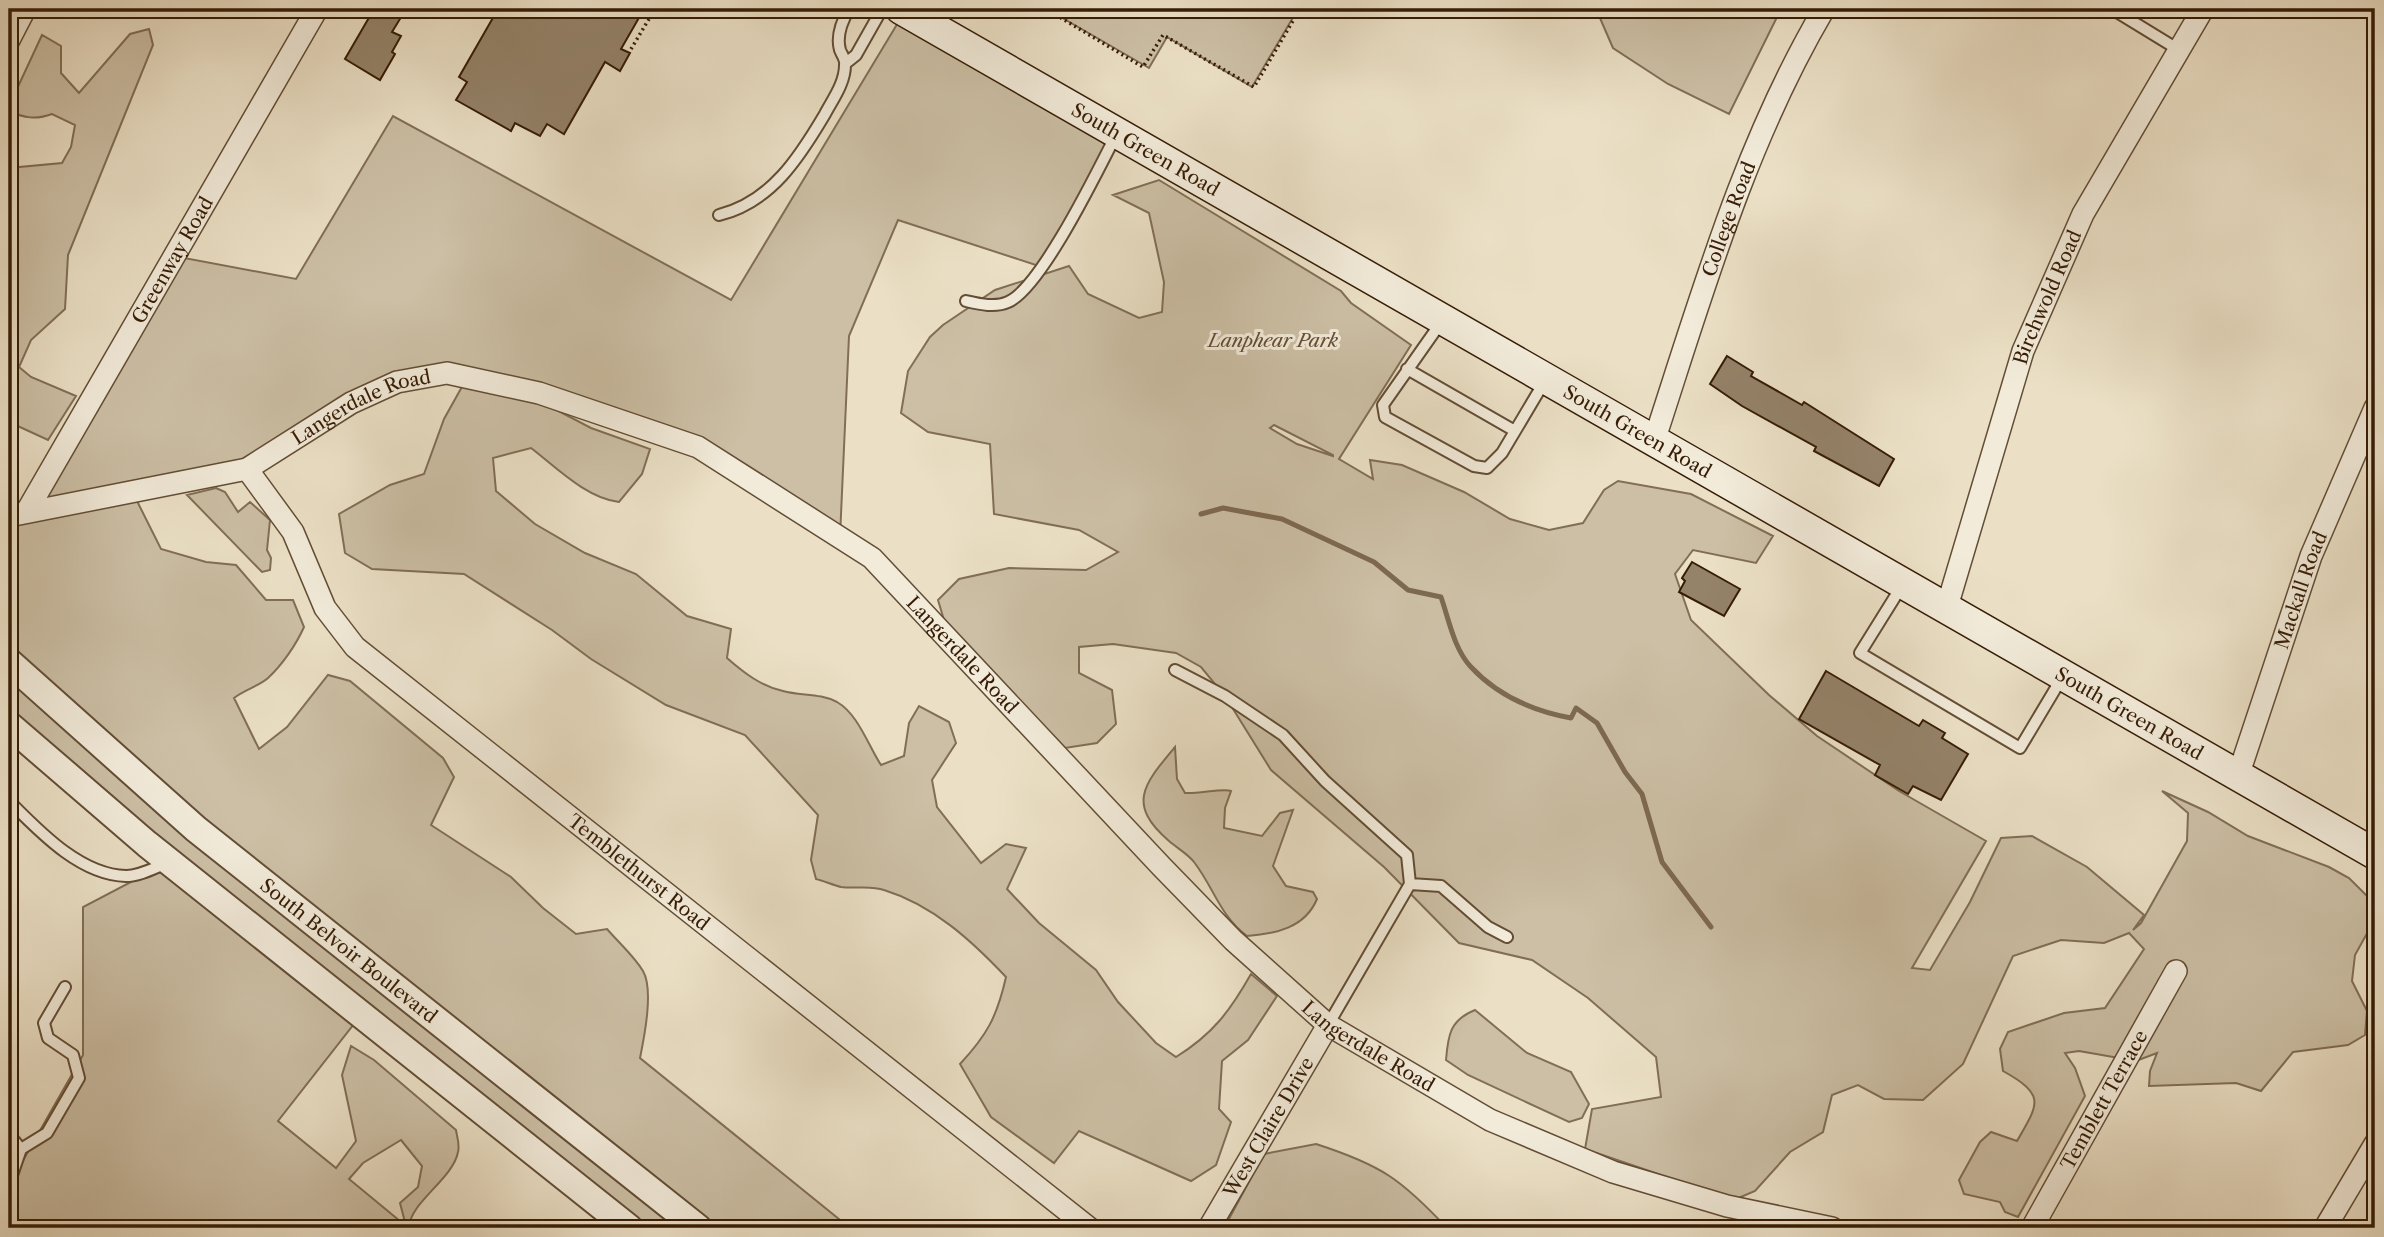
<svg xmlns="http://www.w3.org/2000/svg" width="2384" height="1237" font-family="'Libre Caslon Text',serif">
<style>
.green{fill:#ccbfa5;stroke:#816e55;stroke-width:2;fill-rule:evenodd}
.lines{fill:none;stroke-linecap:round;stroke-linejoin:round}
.stream{stroke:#7d6951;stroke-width:5}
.building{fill:#948269;stroke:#361c05;stroke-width:2}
.service-casing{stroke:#634d35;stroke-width:14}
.minor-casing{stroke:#634d35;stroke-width:24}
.tertiary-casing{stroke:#634d35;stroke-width:30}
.secondary-casing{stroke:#361c05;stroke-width:33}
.path{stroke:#361c05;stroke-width:3.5;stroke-dasharray:2 3.5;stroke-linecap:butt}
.service{stroke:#f2ebda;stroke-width:10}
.minor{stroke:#f2ebda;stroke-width:21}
.tertiary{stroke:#f2ebda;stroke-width:26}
.secondary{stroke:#f2ebda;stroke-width:30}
.labels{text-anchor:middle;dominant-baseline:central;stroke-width:6;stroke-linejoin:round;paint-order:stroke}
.street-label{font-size:19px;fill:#361c05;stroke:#f2ebda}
.park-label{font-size:19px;font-style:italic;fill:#634d35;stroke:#f2ebda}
</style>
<rect width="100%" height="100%" fill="#ebe0c6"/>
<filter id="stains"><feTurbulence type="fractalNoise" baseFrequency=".00286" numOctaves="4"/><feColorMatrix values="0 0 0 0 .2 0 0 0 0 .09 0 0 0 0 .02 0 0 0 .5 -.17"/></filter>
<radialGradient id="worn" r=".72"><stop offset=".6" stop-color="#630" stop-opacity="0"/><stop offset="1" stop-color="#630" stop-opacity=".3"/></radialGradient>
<!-- green -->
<path class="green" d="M1047 9H1298L1252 87 1167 37 1149 68Z
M1596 9H1781L1729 114 1668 84 1613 48Z
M905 11 1118 132 1042 267 898 220 849 336 840 537 698 447 447 373 397 382 247 469 133 493 161 549 206 562 236 565 266 600H293L304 627C296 645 282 665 268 678 259 686 244 690 234 698L259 749 287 727 328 675 350 681 443 758 454 777 431 825 511 877 543 908 576 934 607 929C619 943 634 956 643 971 654 990 644 1038 640 1058L850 1228H698L9 662V516L27 511 174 256 296 279 393 116 731 300Z
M149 29 153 45 68 255 65 309 31 340 19 367 31 377 76 396 48 440 9 422V168L62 163 71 147 75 125 52 114C36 120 24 118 9 111V106L42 35 61 46V73L79 93 130 34Z
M1159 180 1341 291 1351 303 1411 345 1339 459 1373 479 1370 460 1402 465 1464 492 1510 519 1549 530 1583 523 1604 490 1618 481 1691 494 1773 536 1756 563 1693 550 1675 574 1691 620 1769 695 1817 736 1899 791 1986 841 1912 968 1930 970 1970 902 2001 838 2032 836 2087 867 2144 915 2133 930 2141 923 2187 841 2188 813 2162 791 2208 812 2248 836 2329 867 2349 878 2375 904V919L2355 955 2352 981 2367 1011 2365 1035 2348 1045 2293 1052 2261 1091 2236 1083 2149 1086 2150 1071 2157 1053 2136 1061 2079 1051 2065 1053 2075 1068 2085 1096 2018 1217 2005 1212 2000 1202 1964 1194 1959 1180 1980 1142 1991 1132 2017 1141C2039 1103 2046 1095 2003 1071L2000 1049 2008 1032 2064 1013 2105 1008 2144 949 2129 933 2104 943 2061 940 2013 956 1963 1064 1923 1100 1884 1099 1858 1085 1832 1095 1823 1132 1790 1152 1755 1191 1734 1200 1585 1149 1592 1109 1661 1097 1656 1057 1588 998 1532 960 1459 943 1384 867 1271 770 1225 696 1201 667 1176 653 1113 644 1079 647V673L1112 690 1116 724 1097 743 1065 748 944 620 938 600 959 579 1009 568 1086 570 1118 552 1079 530 994 514 990 444 928 432 901 413 908 371 930 337 943 325 995 290 1069 266 1088 294 1139 318 1162 312 1164 282 1149 213 1113 195ZM1274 425 1333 455V456L1297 444 1270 428Z
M463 385 549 406 591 428 650 449 642 474 619 502C586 498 556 467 531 448L493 458 496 491 535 524 585 553 636 574 687 616 731 629 727 658C744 673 761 686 783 691 801 696 820 693 837 702 858 714 868 745 881 765L904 756 909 723 919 706 949 722 956 743 932 780 937 807 981 863 1006 844 1026 848 1007 889 1039 923 1096 970 1118 1002 1156 1043 1176 1057C1213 1034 1230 1011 1251 974L1277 996 1248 1040 1222 1061 1219 1109 1231 1122 1216 1165 1191 1181 1079 1131 1054 1163 991 1117 960 1064C987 1035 997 1017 1006 977 972 941 933 905 884 890 871 885 855 889 841 887 833 885 824 881 816 879L811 860 818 815 745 735 666 705 591 659 552 630 464 574 372 569 345 553 339 514 390 485 424 474 444 419Z
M216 488 225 492 238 512 250 502 270 520 267 550 271 558 270 570 262 572 187 495Z
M9 675 687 1228H650L147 834 9 708Z
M1175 747 1177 779 1185 793C1198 794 1224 788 1231 791L1225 808 1224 828 1262 836 1280 813 1293 810 1273 866 1286 886 1313 892 1317 899C1305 928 1275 934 1247 936 1220 916 1214 888 1194 862 1188 854 1177 848 1169 841 1126 804 1144 784 1175 747Z
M169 862 361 1015 278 1121 336 1168 356 1141 342 1075 351 1046 374 1060 456 1130C457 1137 460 1145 458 1152 453 1179 409 1203 409 1228H9V1185L83 1055V907ZM401 1140 422 1166 418 1187 400 1203 406 1226 349 1179 363 1163Z
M1475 1010 1527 1053 1571 1072 1589 1104 1582 1118 1569 1122 1468 1075 1446 1060C1448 1035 1450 1020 1475 1010Z
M1316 1144C1381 1165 1401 1179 1447 1228H1224L1264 1154Z"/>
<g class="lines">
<!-- stream -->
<path class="stream" d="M1201 514 1223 508 1282 519 1374 562 1408 590 1441 597C1449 620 1454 649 1471 667 1498 696 1533 711 1571 718L1576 708 1597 723 1625 772 1642 794 1662 862 1711 927"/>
</g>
<!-- building -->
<path class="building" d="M374 9H406L392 32 401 36 392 52 395 54 380 80 345 59Z
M498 9H644L621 49 630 53 620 71 605 62 564 134 547 124 540 136 515 123 511 131 456 100 467 82 459 77Z
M1727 356 1753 372 1751 376 1802 405 1804 402 1894 459 1879 486 1814 451 1816 447 1742 406 1710 384Z
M1692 562 1740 589 1724 616 1679 592 1685 581 1682 578Z
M1826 671 1919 726 1923 720 1945 733 1942 738 1968 754 1941 800 1913 786 1908 794 1875 775 1880 765 1799 719Z"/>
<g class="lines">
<!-- service casing -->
<g class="service-casing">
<path id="service" d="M2112 9 2179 50
M846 63 856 55 882 9
M719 215C771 202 799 158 825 114 833 99 845 83 845 65 846 60 842 55 840 50 836 36 842 21 849 9
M966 301C979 304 995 308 1008 302 1041 288 1098 170 1116 135
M1442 321 1383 405 1385 417 1474 466 1487 468 1502 453 1546 379
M1407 369 1515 431
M1903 584 1860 653 2020 748 2063 676
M1175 670 1225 696 1283 735 1325 781 1407 855 1410 884
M9 801C39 831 80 875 126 876 140 876 154 868 167 863
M1328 1025 1410 884 1441 886 1488 927 1507 937
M9 1134 21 1149 9 1184
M21 1149 47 1133 79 1078 73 1055 48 1038 44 1023 65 987"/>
</g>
<!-- minor casing -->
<g class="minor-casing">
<g id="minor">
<path d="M9 40 25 9"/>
<path id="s1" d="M1655 438C1703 291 1745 143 1824 9"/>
<path id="s2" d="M247 469 293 532 325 608 355 647 1089 1228"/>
<path id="s3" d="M27 511 317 9"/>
<path id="s4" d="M9 516 247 469 351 403 397 382 447 373 539 393 698 447 872 558 1161 866 1233 940 1328 1025 1490 1120 1613 1172 1727 1206 1832 1228"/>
<path id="s5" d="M1946 610 2023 351 2083 214 2203 9"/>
<path id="s6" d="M2238 776 2311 556 2375 408"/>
<path id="s7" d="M1209 1228 1328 1025"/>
<path id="s8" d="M2032 1228 2176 971"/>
<path d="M2325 1228 2375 1144"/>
</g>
</g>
<!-- tertiary casing -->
<g class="tertiary-casing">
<g id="tertiary">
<path id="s9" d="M9 662 196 829 698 1228"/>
<path d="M9 725 147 844 629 1228"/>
</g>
</g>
<!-- secondary casing -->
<g class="secondary-casing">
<g id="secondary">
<path id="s10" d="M901 9 2375 854"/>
</g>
</g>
<!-- path -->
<path class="path" d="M1046 9 1143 67 1163 35 1254 87 1300 9
M631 49 655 9"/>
<!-- service -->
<use href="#service" class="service"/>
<!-- minor -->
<use href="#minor" class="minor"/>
<!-- tertiary -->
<use href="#tertiary" class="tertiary"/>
<!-- secondary -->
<use href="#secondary" class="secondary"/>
</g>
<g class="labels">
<!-- street labels -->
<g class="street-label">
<text stroke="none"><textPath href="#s10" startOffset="282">South Green Road</textPath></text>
<text stroke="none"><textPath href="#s1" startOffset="231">College Road</textPath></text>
<text stroke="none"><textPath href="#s3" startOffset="290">Greenway Road</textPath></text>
<text stroke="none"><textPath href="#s5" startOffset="329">Birchwold Road</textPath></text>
<text stroke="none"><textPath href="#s4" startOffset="374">Langerdale Road</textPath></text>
<text stroke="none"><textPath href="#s10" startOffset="849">South Green Road</textPath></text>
<text stroke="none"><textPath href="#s6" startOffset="196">Mackall Road</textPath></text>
<text stroke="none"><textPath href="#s4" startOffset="1068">Langerdale Road</textPath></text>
<text stroke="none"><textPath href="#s10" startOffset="1416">South Green Road</textPath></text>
<text stroke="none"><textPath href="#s2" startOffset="572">Temblethurst Road</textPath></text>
<text stroke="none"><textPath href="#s9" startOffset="446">South Belvoir Boulevard</textPath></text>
<text stroke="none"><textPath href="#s4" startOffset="1634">Langerdale Road</textPath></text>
<text stroke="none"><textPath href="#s8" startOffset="147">Temblett Terrace</textPath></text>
<text stroke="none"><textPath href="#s7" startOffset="117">West Claire Drive</textPath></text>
</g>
<!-- park labels -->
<g class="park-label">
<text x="1273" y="340">Lanphear Park</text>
</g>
</g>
<!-- margin -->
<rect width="2384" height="1237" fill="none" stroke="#ebe0c6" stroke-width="35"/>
<rect x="10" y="10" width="2363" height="1216" fill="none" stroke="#361c05" stroke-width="3.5"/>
<rect x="18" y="18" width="2349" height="1202" fill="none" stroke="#361c05" stroke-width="2"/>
<rect width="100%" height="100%" filter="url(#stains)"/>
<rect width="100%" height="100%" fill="url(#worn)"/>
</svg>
